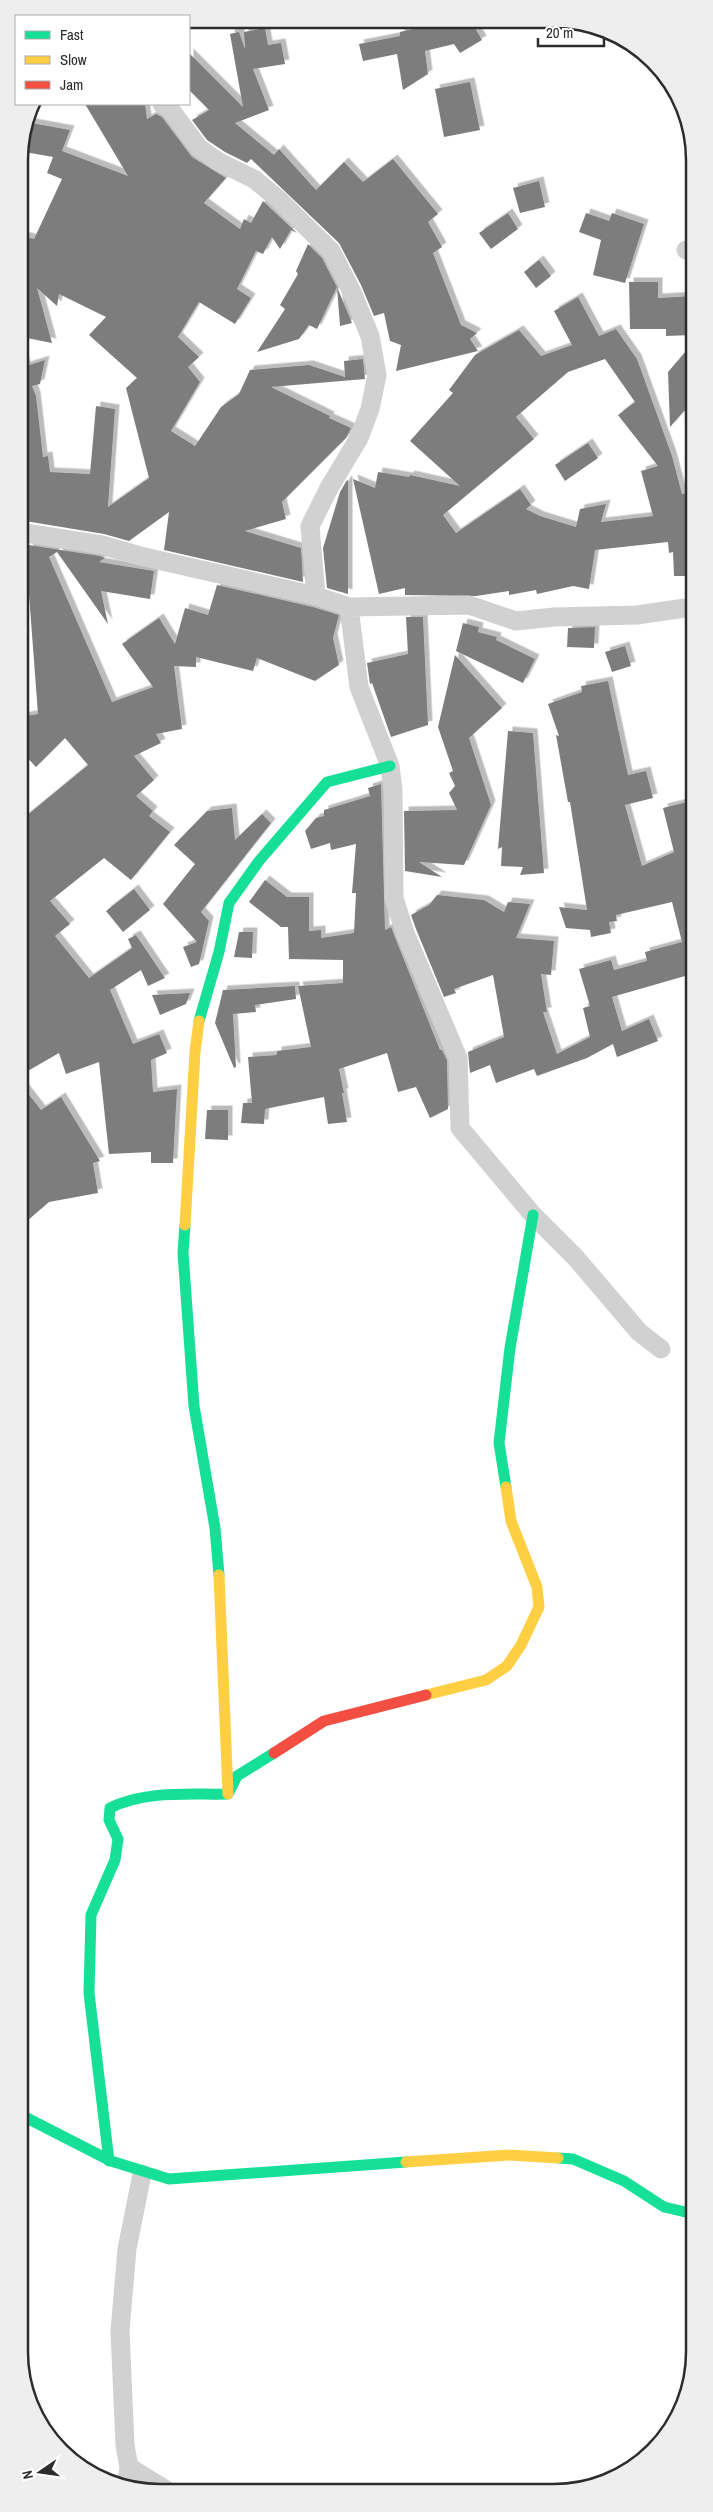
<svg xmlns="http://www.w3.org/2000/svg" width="713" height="2512" font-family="'Archivo Narrow',sans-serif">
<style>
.building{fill:#7d7d7d;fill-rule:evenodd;filter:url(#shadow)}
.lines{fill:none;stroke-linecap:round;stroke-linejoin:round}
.street{stroke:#d1d1d1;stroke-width:19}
.fast{stroke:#16e098;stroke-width:11}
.slow{stroke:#ffcf43;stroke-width:11}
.jam{stroke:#f24e42;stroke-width:11}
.rim{fill:none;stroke:#2c2c2c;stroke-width:2.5}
</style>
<defs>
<filter id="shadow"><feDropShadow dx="4.5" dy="-4.5" stdDeviation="0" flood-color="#0004"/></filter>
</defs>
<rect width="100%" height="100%" fill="#fff"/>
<!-- building -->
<path class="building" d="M447 21H471L482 40 460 53 454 44 425 51 428 74 403 90 397 54 363 61 359 44 400 36V32Z
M265 28 268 45 281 43 285 64 253 69 269 110 235 123 274 155 279 149 316 190 344 162 363 182 393 159 438 214 428 222 442 247 433 253 461 325 477 333 470 339 478 351 396 371 401 345 390 341 384 313 374 316 361 285 339 243 251 159 247 163 225 152 207 140 192 120 209 110 189 90V53L243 107 230 34 239 32 245 49 244 32Z
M470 82 480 130 444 137 435 89Z
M85 104H145L147 119 156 114 162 117 192 157 226 178 204 203 240 229 244 219 251 223 263 201 297 233 291 230 280 249 272 237 263 254 256 251 237 289 251 298 235 324 199 302 178 337 199 357 188 367 200 382 171 431 195 446 221 407 239 394 250 370 309 365 345 377 344 361 363 359 365 379 271 387 330 416 329 418 351 428 346 438 282 502 286 519 245 531 301 548 303 582 164 550 169 512 129 541 104 534 19 520V359H24L26 366 45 360 40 384 32 386 36 396 43 457 48 456 50 472 90 474 96 406 115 409 108 507 149 478 126 388 137 378 89 335 106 317 59 294 57 306 37 288 52 343 22 337 29 299H19V235L34 239 62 179 47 173 53 157 19 151 26 122 70 130 62 151 128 176Z
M539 181 545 207 520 213 513 188Z
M508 213 518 229 491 249 479 233Z
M586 213 609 221 612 213 644 224 625 283 593 275 601 240 579 232Z
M308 244 322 258 337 287 317 329 309 325 299 339 257 352 285 309 280 305 298 274 296 271Z
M539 260 551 276 536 288 524 272Z
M629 282H658V298L692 296V335L666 336V329H630Z
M337 287 352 323 340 326Z
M578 297 599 336 616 329 637 359 672 456 682 494 692 492V576H674L673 552 669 553 668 542 595 550 589 589 573 586 537 594 536 590 509 595V591L476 596 405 595V588L379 594 353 479 375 488 378 472 409 477 410 475 460 486 410 441 453 393 449 390 475 355 519 330 541 356 572 345 554 311ZM605 359 635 402 618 415 658 466 641 471 653 516 601 522 606 504 580 509 576 527 540 516 526 509 531 505 520 489 456 533 443 515 534 439 516 417 568 372Z
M692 344V402L670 427 668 372Z
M588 443 598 458 565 481 555 465Z
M347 480 348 481V594L327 588 323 548 340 492Z
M29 545 100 556 105 558 99 562 154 571 150 599 101 591 108 624 57 552 49 557 112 702 153 687 122 644 159 618 175 644 185 608 208 615 217 585 313 607 339 615 333 638 339 665 315 681 257 658 253 671 196 657V667L174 666 182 729 156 734 161 743 134 756 154 780 136 796 153 811 149 816 170 832 131 880 104 858 50 901 70 924 55 936 89 978 132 948 128 939 136 935 165 978 148 986 141 970 110 990 133 1044 159 1034 167 1053 151 1060 153 1092 177 1089 173 1163H151V1152L109 1154 99 1062 66 1074 59 1053 26 1072 20 1062V821L88 765 65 738 36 767 20 750V717L38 714 27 568Z
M406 617H423L428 725 391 737 372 683 370 684 367 663 408 654Z
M463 623 479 627 478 632 497 637 496 640 535 659 523 683 456 651Z
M595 627 594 648 567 647 568 628Z
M625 646 631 666 612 672 605 652Z
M455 655 502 708 469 738 491 805 464 865 419 862 442 877 405 871 404 811 457 810 449 793 455 786 449 773 453 771 438 727Z
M608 681 628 775 646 771 653 798 625 805 642 866 674 852 663 808 687 802 688 806 692 805V974L612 997 622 1031 649 1019 658 1041 617 1057 613 1044 587 1058 537 1076 534 1069 496 1083 490 1065 470 1073 468 1052 504 1037 493 975 454 989 456 993 444 997 416 929 411 915 429 905 437 895 484 900 504 912 508 902 530 904 516 938 554 941 551 975 541 974 547 1012H543L557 1054 590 1037 583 1008 590 1006 579 969 611 960 614 970 647 961 645 952 682 942 672 902 616 915 617 921 609 922 611 933 591 937 590 930 566 928 559 907 587 910 570 802H568L556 735 559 736 548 704 582 692 581 686Z
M508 731 533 733 544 873 520 875 523 867 501 866 502 847 498 849Z
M381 784 385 930 391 927 440 1050H442L447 1060 448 1109 430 1118 416 1087 398 1092 387 1053 339 1069 344 1093H342L347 1122 328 1124 324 1097 265 1109 264 1124 241 1123 243 1103H252L248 1057 277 1055V1051L311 1047 298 986 343 983V960L289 959 288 927H281L249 902 265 880 287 897H309V931L321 930V938L354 933 356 893H352L356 844 331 850 330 843 311 849 305 831 316 818 324 816V810L370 796 368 788Z
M232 808 235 840 262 814 271 823 201 912 209 921 199 964 191 967 183 947 197 942 163 904 195 864 174 845 207 811Z
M134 889 150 910 123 932 106 911Z
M239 932H253L252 958 234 957Z
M295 986 296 999 255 1005 256 1012 233 1014 236 1067 234 1068 215 1023 223 990Z
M190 993 186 1004 160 1015 152 995Z
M20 1083 41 1110 61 1097 100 1161 93 1163 98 1193 49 1202 20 1227Z
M207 1110H228V1140L205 1139Z"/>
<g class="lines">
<!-- street -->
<path class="street" d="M162 104 170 109 199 148 219 162 254 179 278 199 331 251 351 290 370 336 377 375 370 409 359 438 329 488 310 526 316 596
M686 250 692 251
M19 532 102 545 140 556 316 596 349 607 469 605 516 621 554 617 637 615 692 607
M349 607 359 687 390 766 393 790 394 898 405 933 458 1058 460 1128 533 1215 575 1257 639 1332 661 1349
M129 2467 168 2491
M126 2487 129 2467 125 2445 120 2331 127 2249 142 2174"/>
<!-- fast -->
<path class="fast" d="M199 1021 219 952 229 903 259 861 327 782 390 766
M185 1225 183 1253 194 1406 215 1528 219 1575
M506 1487 499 1443 510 1348 533 1215
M21 2115 111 2161 169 2179 406 2162
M558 2158 573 2159 624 2181 664 2207 694 2214
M109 2161 89 1993 91 1915 115 1860 118 1839 109 1820 110 1808C146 1790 189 1795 228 1794L237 1776 274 1753"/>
<!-- slow -->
<path class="slow" d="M185 1225 195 1052 199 1021
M219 1575 228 1794
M426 1695 486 1680 507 1666 521 1645 539 1607 537 1587 511 1521 506 1487
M406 2162 509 2155 558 2158"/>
<!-- jam -->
<path class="jam" d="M274 1753 324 1721 426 1695"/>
</g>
<!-- crop -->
<path d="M0 0H713V2512H0ZM160 28H554A132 132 0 0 1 686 160V2352A132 132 0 0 1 554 2484H160A132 132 0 0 1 28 2352V160A132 132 0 0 1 160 28Z" fill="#eee" fill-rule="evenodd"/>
<path class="rim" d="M160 28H554A132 132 0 0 1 686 160V2352A132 132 0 0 1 554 2484H160A132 132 0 0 1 28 2352V160A132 132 0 0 1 160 28Z"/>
<!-- legend -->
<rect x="15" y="15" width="175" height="90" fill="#ffffff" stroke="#ababab"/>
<rect x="25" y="31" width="25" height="8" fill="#16e098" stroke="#ababab"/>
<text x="60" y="40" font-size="15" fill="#2c2c2c">Fast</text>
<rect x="25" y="56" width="25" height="8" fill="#ffcf43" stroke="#ababab"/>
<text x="60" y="65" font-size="15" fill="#2c2c2c">Slow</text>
<rect x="25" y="81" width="25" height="8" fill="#f24e42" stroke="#ababab"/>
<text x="60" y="90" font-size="15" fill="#2c2c2c">Jam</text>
<!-- north arrow -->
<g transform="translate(40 2472) rotate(257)" stroke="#ffffff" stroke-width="4" paint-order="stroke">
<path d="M0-4L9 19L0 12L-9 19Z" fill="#2c2c2c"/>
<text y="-8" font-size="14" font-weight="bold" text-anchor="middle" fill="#2c2c2c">N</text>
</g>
<!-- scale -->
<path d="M538 38v8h66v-8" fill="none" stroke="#2c2c2c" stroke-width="2.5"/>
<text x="546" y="38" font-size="15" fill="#2c2c2c" stroke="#ffffff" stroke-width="4" paint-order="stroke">20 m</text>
</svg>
